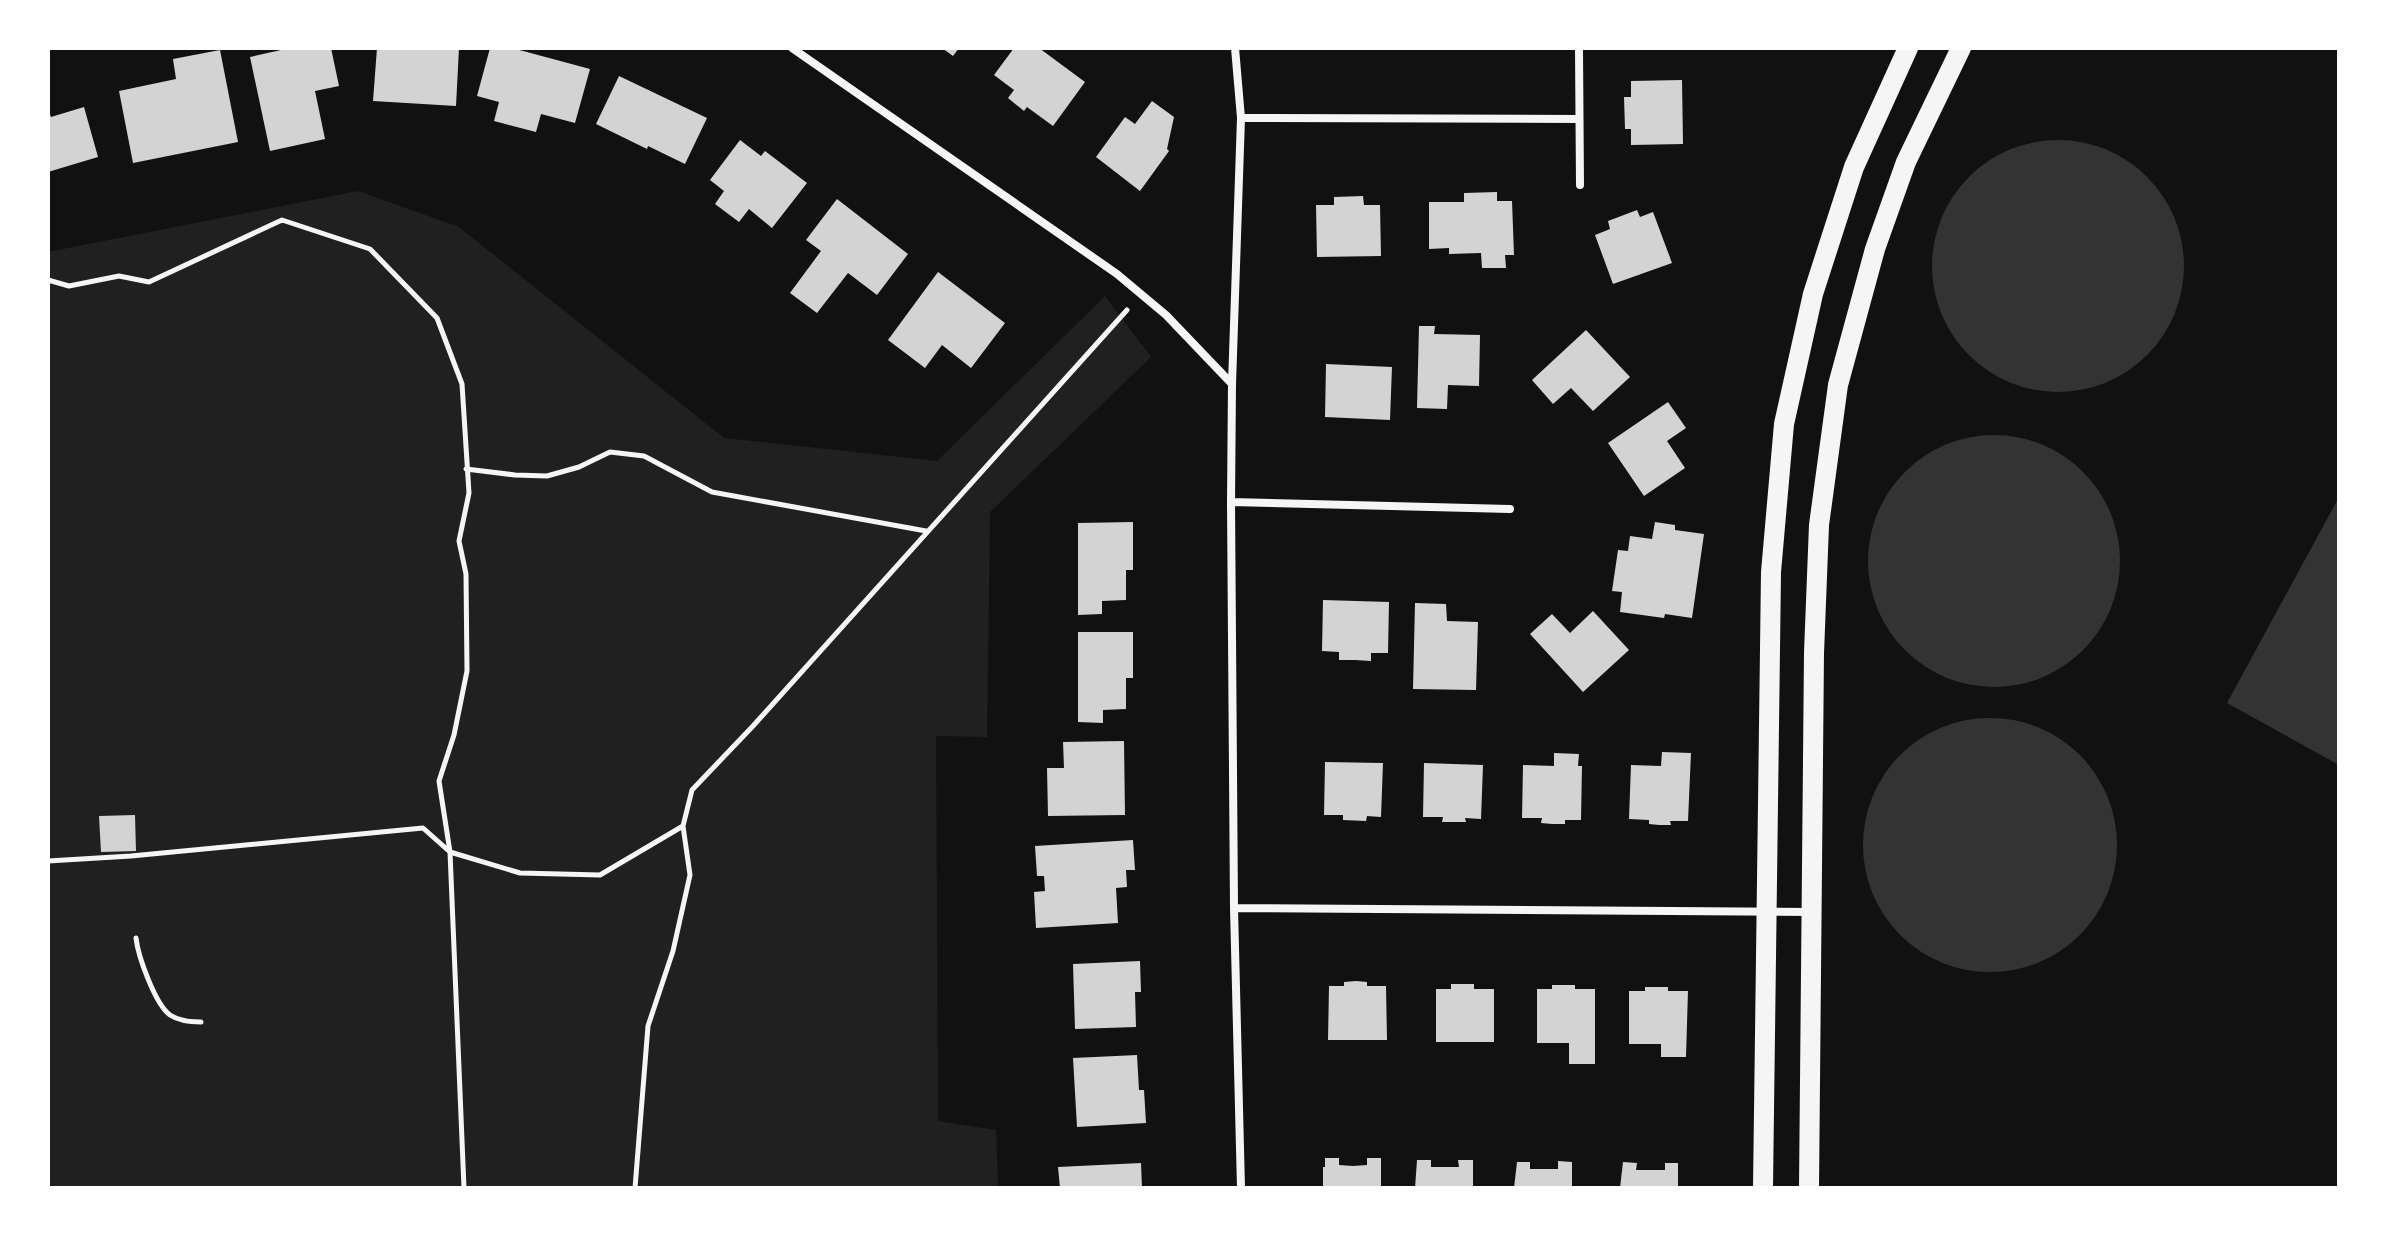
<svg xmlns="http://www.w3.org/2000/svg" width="2387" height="1236" font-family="Rubik,sans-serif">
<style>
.green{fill:#202020}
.water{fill:#333}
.building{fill:#d3d3d3}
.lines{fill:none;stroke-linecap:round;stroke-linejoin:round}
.path{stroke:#f5f5f5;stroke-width:5}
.minor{stroke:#f5f5f5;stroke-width:8}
.primary{stroke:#f5f5f5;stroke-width:20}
</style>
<rect width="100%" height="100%" fill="#111"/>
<!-- green -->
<path class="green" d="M358 191 459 227 724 438 937 461 1105 296 1151 357 990 512 987 737 936 736 938 1121 996 1130 998 1188H48V252Z"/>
<!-- water -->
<path class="water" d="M1932 266a126 126 0 1 1 252 0a126 126 0 1 1-252 0Z
M1868 561a126 126 0 1 1 252 0a126 126 0 1 1-252 0Z
M2339 497V765L2227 703Z
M1863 845a127 127 0 1 1 254 0a127 127 0 1 1-254 0Z"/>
<!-- building -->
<path class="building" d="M290 48H331L339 86 315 91 325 139 270 151 250 57Z
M377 48H459L456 106 373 101Z
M490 48H512L590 69 575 123 541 114 536 132 494 121 499 102 477 96Z
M942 48H959L953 56Z
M1014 48H1039L1085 82 1053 126 1027 107 1024 111 1008 98 1014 90 994 75Z
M220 50 238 142 133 163 119 91 176 79 173 59Z
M619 76 707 118 685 164 648 146 647 149 596 124Z
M1682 80 1683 144 1631 145V129H1625L1624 97H1631V81Z
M1152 101 1174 117 1167 149 1169 151 1140 191 1096 157 1125 117 1135 124Z
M84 107 98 157 48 172V109L51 117Z
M740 140 761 156 765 151 807 183 772 228 749 209 739 222 715 204 724 191 710 180Z
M1497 192V201H1512L1514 255H1505L1506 268H1482L1481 253 1449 254V248L1429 249V202H1464V193Z
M1363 196 1364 205H1380L1381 256 1317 257 1316 205H1334V197Z
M837 199 908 254 877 295 848 273 817 313 790 293 821 251 806 240Z
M1637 210 1640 217 1653 212 1672 263 1613 284 1595 235 1610 229 1608 221Z
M938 272 1005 323 971 368 942 345 925 368 888 340Z
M1419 326H1435L1434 334 1480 335 1479 386 1448 385 1447 409 1417 408Z
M1586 330 1630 377 1593 411 1571 388 1553 404 1532 380Z
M1326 364 1392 367 1390 420 1325 417Z
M1668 402 1686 428 1667 441 1685 468 1644 496 1608 443Z
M1133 522V570H1126V600L1102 601V614L1078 615V523Z
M1655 522 1675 525V530L1704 534 1692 618 1665 614 1664 618 1620 612 1622 592 1612 591 1618 550 1628 551 1630 536 1652 539Z
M1323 600 1389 602 1388 653H1371V661L1355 660H1339V652L1322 651Z
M1415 603 1446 604 1447 621 1478 622 1476 690 1413 689Z
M1593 611 1629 650 1583 692 1530 634 1552 614 1570 633Z
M1078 632H1133V678H1126V709L1103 710V723L1078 722Z
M1124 741 1125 815 1048 816 1047 768H1064L1063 742Z
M1662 752 1691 753 1688 821H1670L1671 825H1659L1649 824V820L1629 819 1631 765 1661 766Z
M1554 753 1579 754 1578 766H1582L1581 820H1565V824H1552L1541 823 1542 818H1522L1523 765 1554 766Z
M1325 762 1383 763 1381 817 1367 816 1366 821 1343 820V815H1324Z
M1424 763 1483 765 1481 819 1465 818 1466 822H1442L1443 817H1423Z
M135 815 136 851 101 852 99 816Z
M1133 840 1135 870H1126L1127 887 1116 888 1118 923 1036 928 1034 892 1045 891 1044 876H1037L1035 846Z
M1140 961 1141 992H1135L1136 1027 1075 1029 1073 964Z
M1356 981 1367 982V986H1386L1387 1040H1328L1329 986H1344V982Z
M1451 984H1474V989H1494V1042H1436V989H1451Z
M1552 985H1575V989H1595V1064H1569V1043H1537V989H1552Z
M1645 987H1668V991H1688L1686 1057H1661V1044H1629V991H1645Z
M1137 1055 1139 1090H1144L1146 1123 1077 1127 1073 1058Z
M1325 1158H1339V1165L1353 1166 1367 1165V1158H1381V1188H1323V1167H1325Z
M1417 1160H1431V1167H1459L1458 1160H1473V1188H1415Z
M1558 1161 1572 1162V1188H1514L1517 1162H1530V1169H1558Z
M1623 1162 1637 1163 1636 1170H1665V1163H1678V1188H1620Z
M1141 1163 1142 1188H1060L1058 1167Z"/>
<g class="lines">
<!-- path -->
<path class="path" d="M48 280 69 286 119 276 149 282 282 220 370 249 437 318 462 384 469 493 459 541 466 574 467 671 454 735 439 781 450 852 464 1188
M466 469 515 475 547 476 579 467 610 452 644 456 712 492 926 531
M683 826 692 790 753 726 1127 310
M48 861 131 856 423 828 450 852 520 873 600 875 683 826 690 875 673 951 648 1026 635 1188
M136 938C138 956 155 1004 170 1015 179 1021 190 1022 201 1022"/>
<!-- minor -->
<path class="minor" d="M792 48 1117 274 1166 315 1232 384
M1235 48 1241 118 1232 384 1231 502 1234 908 1241 1188
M1579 50 1580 185
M1241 118 1579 119
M1231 502 1510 509
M1234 908 1809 912"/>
<!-- primary -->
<path class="primary" d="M1763 1188 1771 572 1784 424 1813 294 1854 167 1908 48
M1809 1188 1814 653 1819 525 1838 385 1875 249 1906 162 1961 48"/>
</g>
<!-- border -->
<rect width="2387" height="1236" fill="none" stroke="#ffffff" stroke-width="100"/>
</svg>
